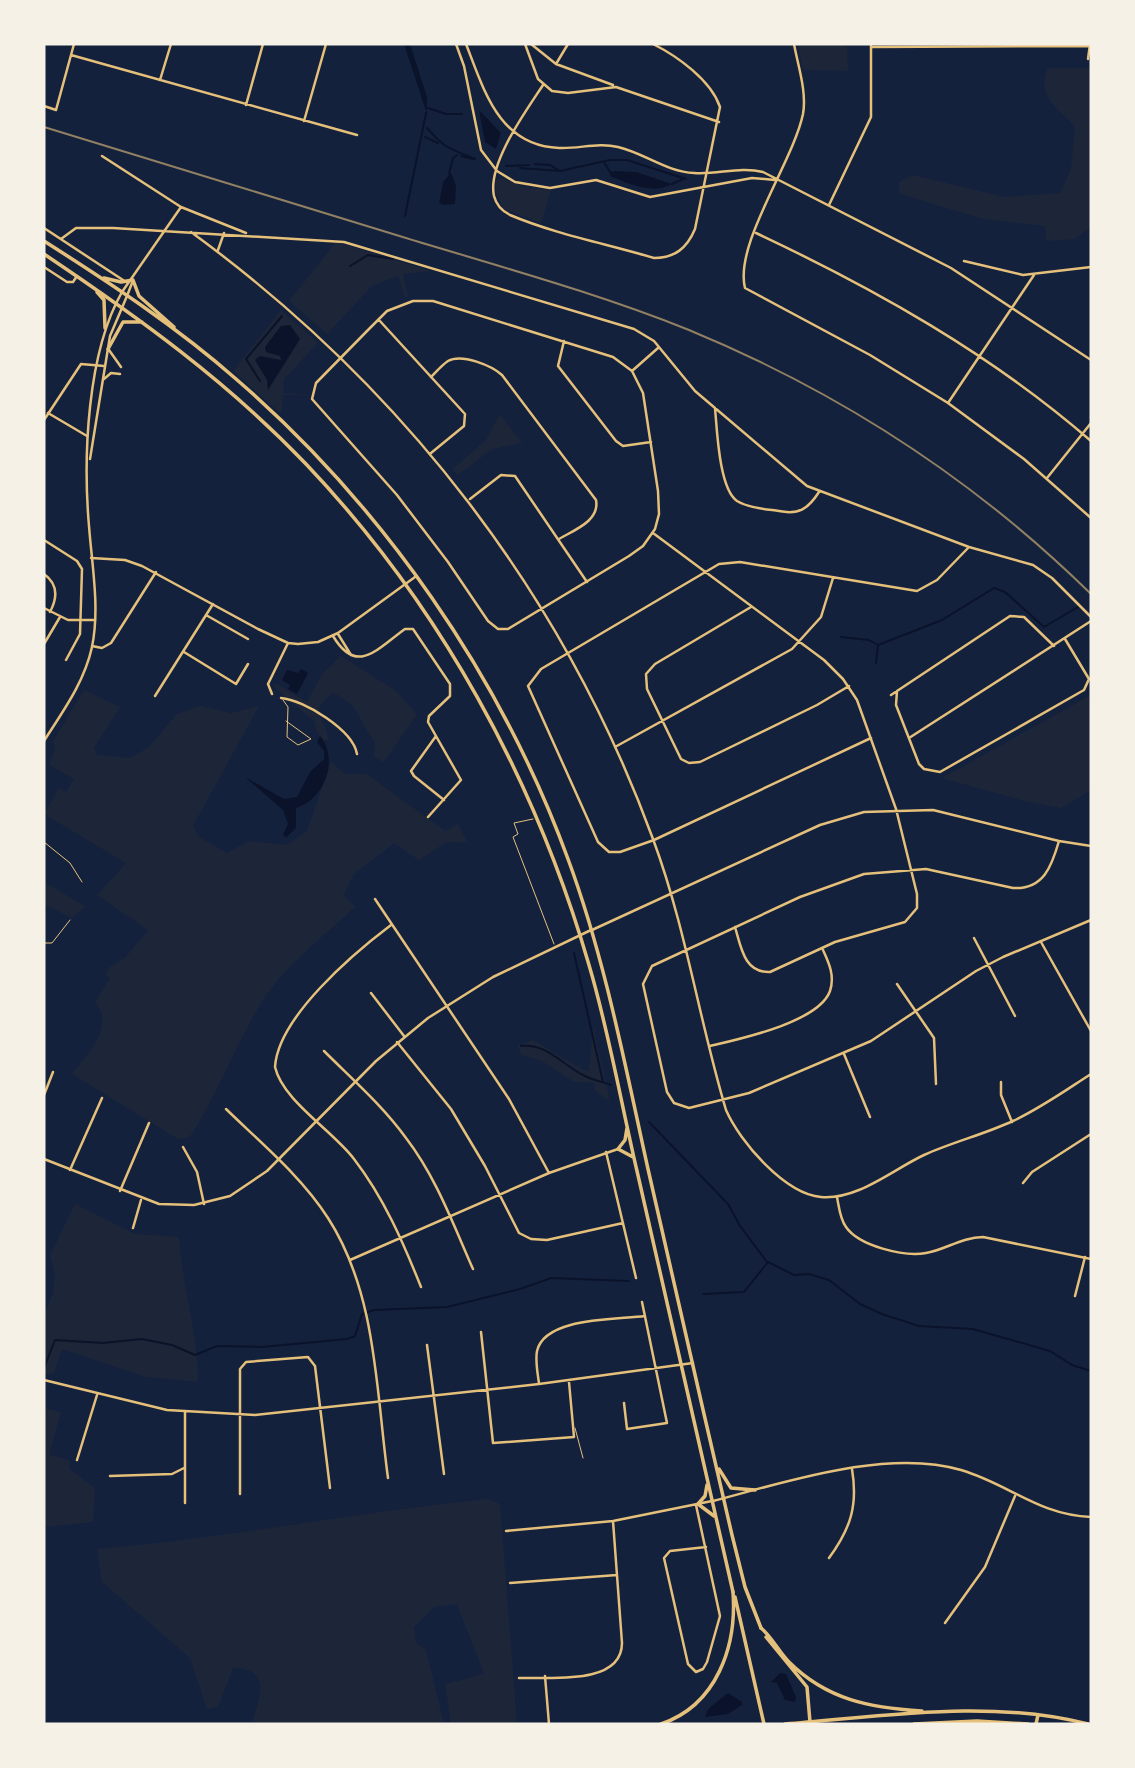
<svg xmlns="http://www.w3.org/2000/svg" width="1135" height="1768" font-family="Cabin,sans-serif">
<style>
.green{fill:#1d2539}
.water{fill:#0b132b}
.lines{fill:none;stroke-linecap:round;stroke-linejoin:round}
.stream{stroke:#0b132b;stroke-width:2}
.service{stroke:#e5c07b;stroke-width:1}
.minor{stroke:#e5c07b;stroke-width:2.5}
.tertiary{stroke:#e5c07b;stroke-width:2.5}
.secondary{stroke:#e5c07b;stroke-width:3.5}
.trunk{stroke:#e5c07b;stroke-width:3.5}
.rail{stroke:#918062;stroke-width:2}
</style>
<rect width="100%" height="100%" fill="#14213d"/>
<!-- green -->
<path class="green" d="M798 44H847L848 71 803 70Z
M1048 68H1091V226L1075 239 1047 241 1044 226 983 219 900 194 899 182 912 175 1005 197 1060 193 1071 169 1075 126C1058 109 1035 94 1048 68Z
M500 178 522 186 551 190 541 223 504 209 496 193V181Z
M336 242 431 271 403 274 408 297H405L398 276 372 286 327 334 289 301Z
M281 310 318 343 284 379 283 393 308 395H283L281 414 233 371Z
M500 414 522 443 492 449 458 475 453 469 486 440Z
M341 656 396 691 417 714 384 762 374 757 375 741C356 720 363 706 333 693 305 714 328 718 328 740H323L316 730 315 722 273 686 275 683 307 702 322 674Z
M84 690 120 707 94 748 97 755 130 758 148 748 177 714 200 706 231 713 259 706 193 826 199 837 227 853 249 841 286 845 307 831 331 762 345 774H367L445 831 458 824 468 843 447 842 419 860 394 843 353 875 344 895 355 907C321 939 281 968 258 1008 233 1051 216 1096 190 1137L178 1139 72 1074C87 1055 116 1025 95 1002L110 978 105 975 110 967 125 958 148 930 97 895 126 863 44 814 59 788 66 792 74 779 49 765 55 749 53 741Z
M1091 695V790L1061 808 1024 801 942 778Z
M44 882 85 906 72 918 44 904Z
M593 1027 610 1102 595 1090 594 1083 574 1082 542 1061 521 1055 518 1046 533 1040 576 1066 582 1065 580 1068 589 1072Z
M75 1204 135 1234 179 1237C182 1286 198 1333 198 1382L146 1377 62 1349 54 1373 44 1375V1314L53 1293 55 1274 50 1255Z
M44 1408 61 1412 49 1455 69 1460 70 1469 95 1488 93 1522 44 1527Z
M488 1499 500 1504 517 1724H451L445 1684 484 1674 457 1604 434 1607 414 1627 416 1643 426 1650 444 1724H252C258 1699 274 1669 233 1668L218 1707 207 1709 190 1658 102 1582 97 1549C228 1538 357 1512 488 1499Z"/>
<!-- water -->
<path class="water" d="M404 44H410L427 97V114Z
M479 110 501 133 496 149 485 142Z
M615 171 636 172 672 184C654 195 629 184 610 176V172Z
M451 173 456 185 455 204 443 205 439 203 443 182Z
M290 325 300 339 268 390 267 380 255 360 260 356 281 360 280 356 266 352 265 347 281 326Z
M301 669 308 673 297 694 288 689 290 685 282 680 287 670 298 673Z
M320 736C340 759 324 800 296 808V828L286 838 283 834 288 824 283 810 245 777 284 799 297 797 310 772 324 759V751L317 742Z
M780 1673 786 1674 796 1697 795 1702 785 1700 777 1683 771 1682Z
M728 1693 742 1702V1705L728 1714 705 1717 708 1709Z"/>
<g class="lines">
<!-- stream -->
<path class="stream" d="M428 108 446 114H462
M427 128C446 150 450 148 475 159
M425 137 438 143
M461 156 473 159
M604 162 610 172
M535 164 550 165 560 171 610 160H627L686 179
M506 166 529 165
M520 168 560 171
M449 174 453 158 457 155
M672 184 683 179
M405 216 426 113
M350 266 368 255 393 259
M260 381 246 359 282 316
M841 637 869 640 876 644
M876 663 878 645 942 620 994 588 1005 592 1044 627 1078 607
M574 953 603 1082
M521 1046C547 1043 562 1065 585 1076 593 1080 603 1082 611 1085
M649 1122 728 1204 740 1226 767 1262
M703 1294 744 1292 768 1262 794 1275 809 1274 829 1280 860 1304 882 1314 919 1326 973 1329 1050 1351 1072 1365 1091 1371
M44 1368 55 1340 103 1343 142 1339 172 1345 195 1355 217 1346 262 1347 347 1339 355 1336 362 1314 374 1310 447 1307 520 1289 551 1278 629 1281"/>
<!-- service -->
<path class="service" d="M283 700 288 707 287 737 298 745 311 739 286 721
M533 819 514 823 518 834 513 837 554 944
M44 842 70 863 82 882
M44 943H52L70 920
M575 1428 583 1458"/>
<!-- minor -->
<path class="minor" d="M456 44 464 66 481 150 497 171 515 182 550 188 596 180 650 197 752 178 775 180
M466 44C484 90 499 146 559 148 579 149 598 142 618 147 644 153 667 172 694 173 717 175 740 166 763 172L951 268 1091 360
M525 44 538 79 552 91 568 93 616 87 719 122
M531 44 556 64 613 85
M794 44C798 66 807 92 803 114 793 162 734 244 745 288L870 355 948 403 1024 459 1091 518
M871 47 1090 46
M71 55 357 135
M1088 59 1090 44
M556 64 568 44
M160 80 171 44
M543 85C526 111 487 164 494 196 496 204 502 211 510 215 555 234 607 244 654 258 675 258 687 248 695 229L720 107C711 80 677 56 653 44
M246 105 263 44
M44 106 56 110 74 44
M304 121 326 44
M102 156 181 207 246 233
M829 205 871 117V44
M44 228 126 282
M191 232C402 386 563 593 653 839 686 928 699 1020 726 1110 740 1142 785 1194 821 1197 858 1200 892 1170 924 1155 953 1142 985 1134 1013 1121 1041 1108 1066 1090 1091 1074
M756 233C875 289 991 354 1091 441
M61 239 76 228H113L344 242 634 329 654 341 695 391 807 486 969 547 1033 565 1052 578 1091 617
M218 250 224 233
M964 261 1023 275 1091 267
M44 267 67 282H73L77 276
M122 292 181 207
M127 296 132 283
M413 301H433L613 357 632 371 643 393 658 491 659 514 655 529 643 546 629 556 508 629H498L488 621 448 562 397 495 312 399 316 383 368 330 387 311Z
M379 320 465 414 464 426 431 453
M564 341 558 366 616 441 623 446 651 442
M632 371 658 348
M431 377C436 372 442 365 448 361 462 353 492 366 502 375L596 500C600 521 574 530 559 539
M948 403 1034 275
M715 408C717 429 719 489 737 501 749 508 765 509 779 511 799 515 808 509 819 492
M48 413 87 436
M44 420 81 364 104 366
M1047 478 1091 423
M470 499 501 475 515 476 587 582
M653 533 824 660 843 679 857 700 896 809 917 894V908L905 922 835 942 770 972C744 973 741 947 735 927
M44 540 77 561 82 569 80 634 66 660
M91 558 125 560 142 566 258 629 288 643 298 644 318 642 338 633 415 577
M44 574C58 584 58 597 50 612
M751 607 655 664 646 674 647 689 681 759 689 763 700 762 817 705 849 686
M44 608 68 620H95
M206 615 248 639
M338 634 351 655
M333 636C357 676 377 649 405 629H413L450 684V696L429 716 428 722 461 780 428 817
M44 644 60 617
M92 646 102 648 111 643 156 572
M184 652 236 684 248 664
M897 691 896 705 919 764 924 769 940 772 1084 690 1089 679 1065 639
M272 694 268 684 288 643
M891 695 1010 616 1024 617 1054 646
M155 696 213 604
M281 698C304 700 353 730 357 754
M436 736 411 771 414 776 444 800
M871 738 654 840 620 852H609L598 842 528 686 541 669 719 564 740 562 917 591 937 580 969 547
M909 738 1091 621
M615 747 792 649 821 617 833 578
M1059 841C1052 865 1044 890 1013 888L926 869 864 874 800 897 652 966 643 984 667 1092 674 1103 689 1108 749 1093 871 1041 976 971 1003 957 1091 920
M375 899 509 1099 549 1173
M391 925C354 953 278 1017 275 1067 283 1101 332 1130 354 1159 384 1198 403 1242 421 1287
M592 930 820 825 864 812 933 810 1059 841 1091 846
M974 938 1015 1016
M1041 942 1091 1031
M897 984 934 1038 936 1084
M371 993 404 1036
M397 1042 451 1109 485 1166 519 1233 531 1239 547 1240 623 1223
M710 1046C740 1039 819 1022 830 991 835 976 829 963 823 950
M324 1051C352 1079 383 1106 406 1138 436 1177 453 1224 473 1269
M844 1054 870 1117
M1001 1082V1095L1012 1122
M44 1095 53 1072
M226 1109C261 1143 302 1177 328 1218 377 1294 376 1391 388 1478
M183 1147 197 1172 204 1204
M606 1152 636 1278
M70 1170 102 1098
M1023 1183 1032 1172 1091 1134
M120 1191 149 1123
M837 1197C839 1207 840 1219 846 1227 859 1246 904 1257 926 1253 945 1250 962 1237 983 1237L1091 1259
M133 1228 141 1200
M350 1260 549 1173 618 1149
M1075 1296 1085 1257
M481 1332 493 1443 574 1437 569 1382
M427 1345 444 1474
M44 1380 167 1410 255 1415 539 1384 693 1363
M539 1384C538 1374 535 1362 537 1351 545 1317 616 1320 645 1316
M624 1403 627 1429 667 1423 642 1302
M77 1460 97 1395
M110 1476 172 1474 184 1468
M240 1494V1369L246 1362 308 1357 315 1366 330 1488
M185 1503V1412
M696 1505 720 1616 707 1662 703 1669 696 1672 688 1664 664 1558 670 1551 706 1547
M506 1531 613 1521 712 1501
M829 1558C851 1528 858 1505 852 1469
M510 1583 617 1575
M945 1623 985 1567 1015 1496
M545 1676 549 1724
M519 1678C549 1677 622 1686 622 1643L613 1521"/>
<!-- tertiary -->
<path class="tertiary" d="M109 350 121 367
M104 379 111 373 120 374
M90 459 110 336 127 296
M44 741C63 711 84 683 92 647 100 608 92 566 89 526 83 457 87 353 122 292
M44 1159 159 1204 194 1205 230 1196 267 1171 376 1061 428 1018 493 977 591 930
M713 1501C786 1482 888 1448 961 1470 1009 1484 1038 1515 1091 1517"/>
<!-- secondary -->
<path class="secondary" d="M44 241C110 283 177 327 236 379 383 506 501 676 568 859 605 959 625 1065 648 1169 675 1291 704 1413 732 1535L745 1587 761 1628
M44 254C138 317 228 382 306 464 440 605 535 779 589 965 609 1032 621 1103 637 1171 670 1311 700 1452 733 1592
M104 278 121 282 133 280 139 296 174 327
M97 292 104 300 105 328
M108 349 123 322H142
M627 1128 625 1140 618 1149 633 1157
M719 1469 731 1488 755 1490
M707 1485 705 1496 698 1504 714 1516"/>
<!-- trunk -->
<path class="trunk" d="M735 1597 764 1724
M761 1628C772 1637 779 1652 789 1662 827 1700 871 1708 922 1711
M766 1637 807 1687 810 1722
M661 1724C717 1705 737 1646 733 1592
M785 1724C886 1716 989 1699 1088 1724
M914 1724 977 1721 1028 1724
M1036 1724 1038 1715"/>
<!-- rail -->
<path class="rail" d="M44 127C165 164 285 201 406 238 501 267 597 293 689 330 839 392 975 480 1091 594"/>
</g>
<!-- border -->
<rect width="1135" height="1768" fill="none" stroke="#f6f1e7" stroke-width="91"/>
</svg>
